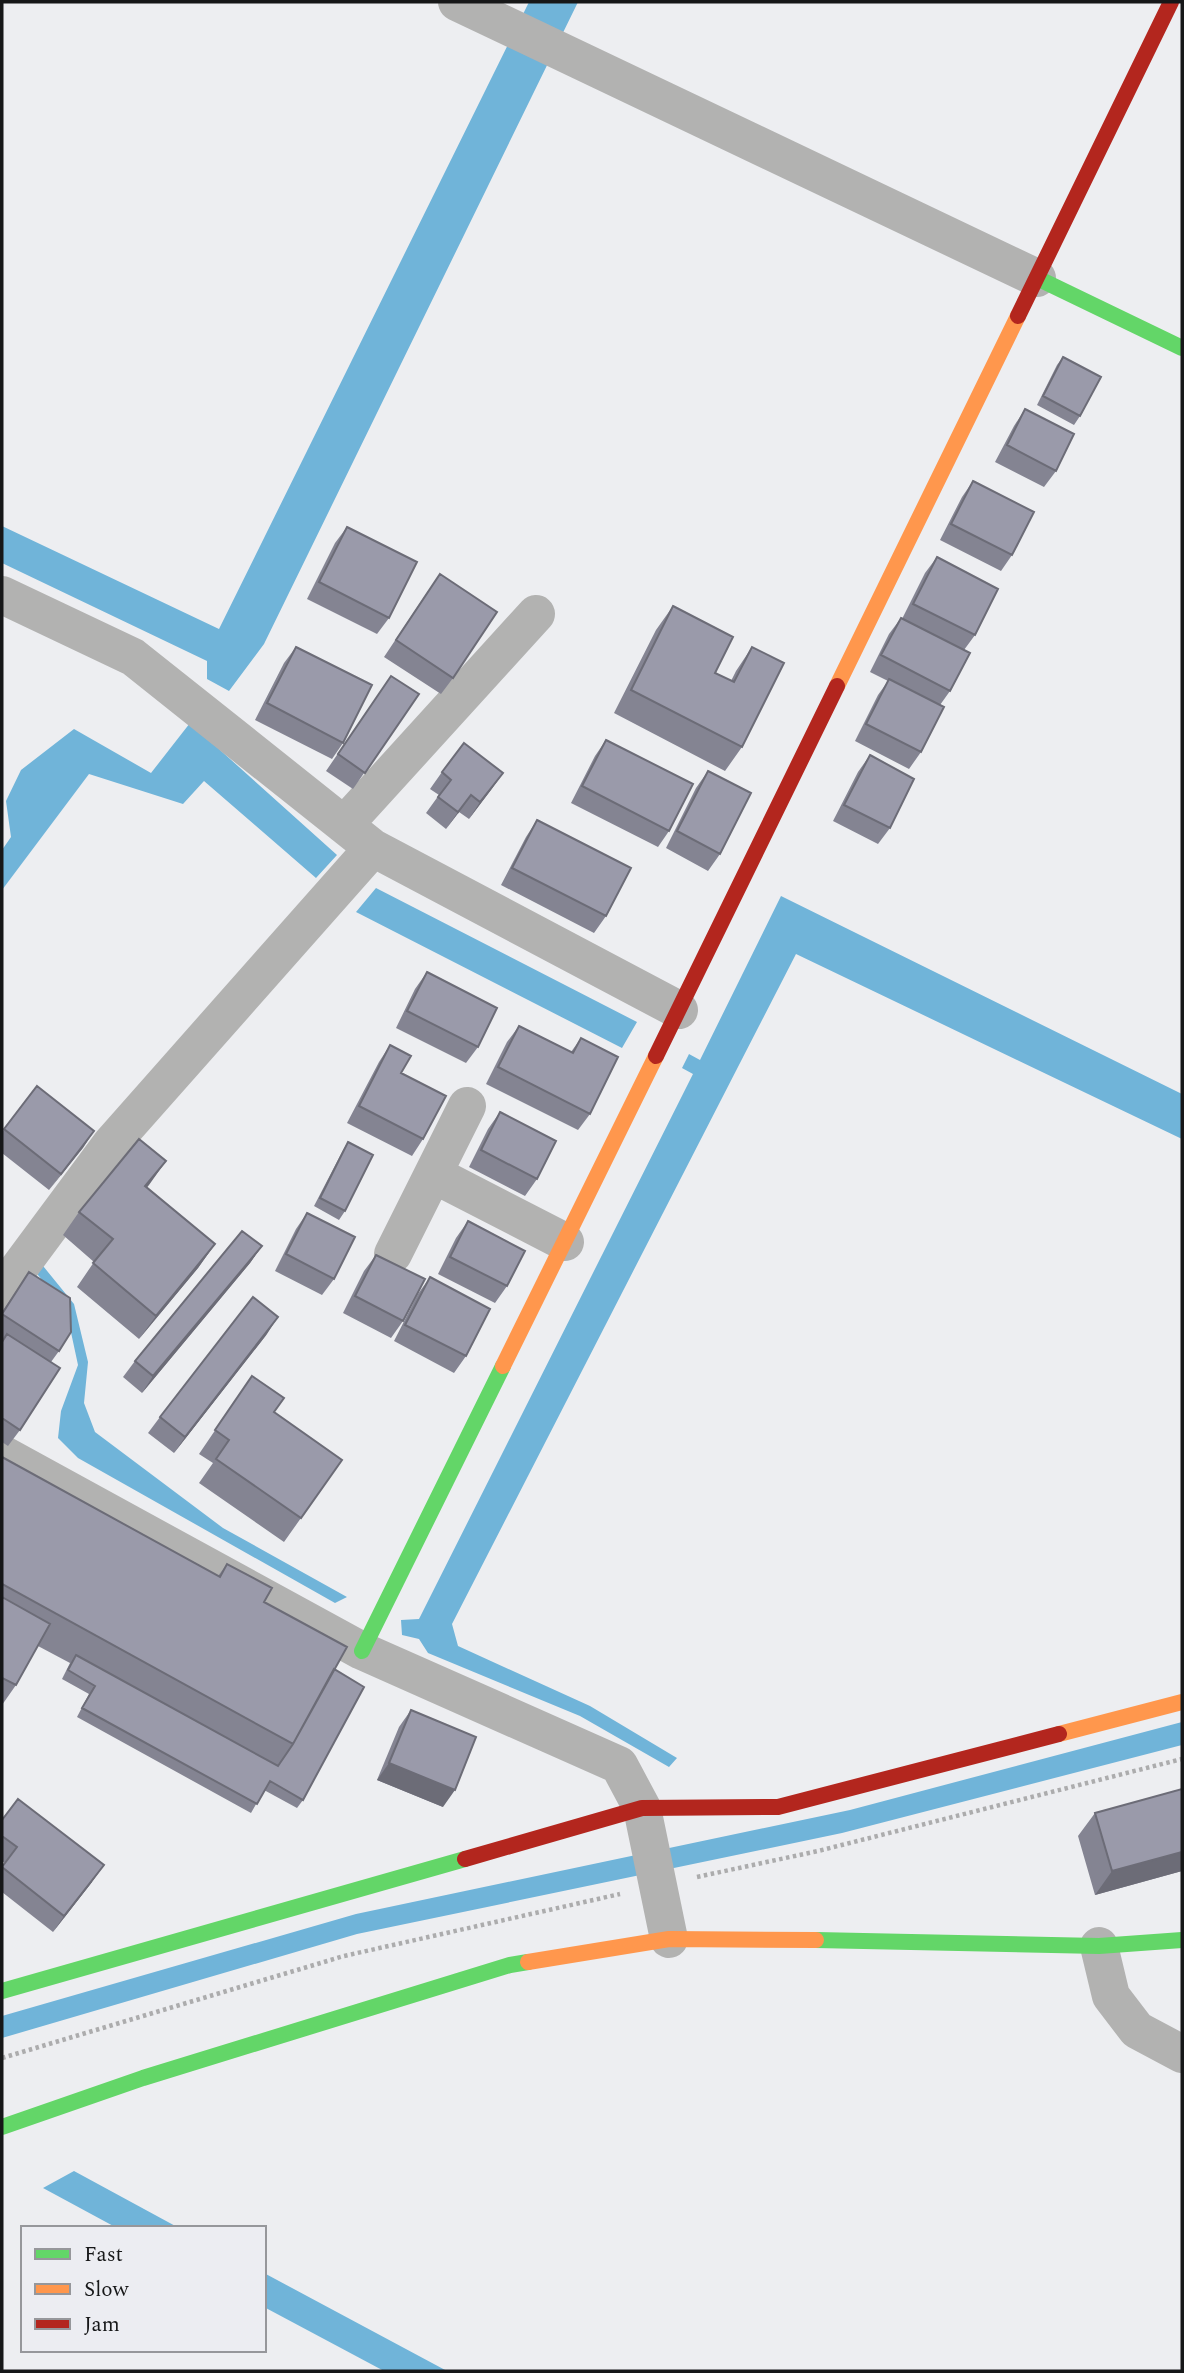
<svg xmlns="http://www.w3.org/2000/svg" width="1184" height="2373" font-family="Spectral,serif">
<style>
.water{fill:#70b4d9}
.lines{fill:none;stroke-linecap:round;stroke-linejoin:round}
.path{stroke:#acacad;stroke-width:4.5;stroke-dasharray:3.5 3.5;stroke-linecap:butt}
.street{stroke:#b2b2b1;stroke-width:38}
.fast{stroke:#63d668;stroke-width:16}
.slow{stroke:#ff974d;stroke-width:16}
.jam{stroke:#b3261e;stroke-width:16}
.wall{fill:#848492}
.shaded-wall{fill:#6c6c77}
.building{fill:#9a9aaa;stroke:#6c6c77;stroke-width:2}
</style>
<rect width="100%" height="100%" fill="#edeef1"/>
<!-- water -->
<path class="water" d="M529 2H578L264 644 229 691 207 679V661L2 563V526L219 629Z
M190 723 337 855 316 878 204 781 183 804 89 774 2 890V850L11 837 6 801 21 770 74 729 151 773Z
M376 888 637 1022 622 1048 356 912Z
M781 896 1182 1094V1139L796 954 452 1624 458 1646 590 1706 677 1758 669 1767 580 1716 428 1653 419 1639 402 1635 401 1620 419 1619 693 1074 682 1068 689 1054 700 1060Z
M39 1261 74 1304 88 1362 84 1403 95 1432 223 1528 347 1597 335 1603 78 1458 58 1438 61 1411 78 1365 66 1309 33 1269Z
M1182 1722V1745L842 1833 357 1934 2 2038V2016L356 1914 850 1810Z
M74 2171 179 2228H117L43 2188Z
M264 2273 447 2371H384L264 2307Z"/>
<g class="lines">
<!-- path -->
<path class="path" d="M697 1877 818 1851 1182 1759
M2 2058 344 1956 620 1894"/>
<!-- street -->
<path class="street" d="M457 2 1037 278
M2 595 133 657 373 848 679 1010
M344 825 536 614
M433 1174 565 1242
M393 1254 467 1106
M2 1291 111 1144 373 848
M2 1454 362 1651 619 1765 642 1808 669 1939
M1099 1946 1111 1996 1137 2030 1182 2054"/>
<!-- fast -->
<path class="fast" d="M1037 278 1182 348
M362 1651 503 1366
M816 1940 1099 1946 1182 1940
M2 1991 465 1859
M2 2127 143 2078 510 1965 528 1962"/>
<!-- slow -->
<path class="slow" d="M837 686 1018 316
M503 1366 656 1056
M1059 1734 1182 1702
M528 1962 669 1939 816 1940"/>
<!-- jam -->
<path class="jam" d="M1018 316 1171 2
M656 1056 837 686
M465 1859 642 1808 778 1807 1059 1734"/>
</g>
<!-- wall -->
<path class="wall" d="M1063 357 1080 416 1074 425 1037 405 1057 365Z
M1025 409 1056 471 1044 487 995 462 1014 426Z
M973 481 1012 555 1001 571 940 540 962 497Z
M347 527 389 618 377 634 307 599 335 543Z
M937 557 975 635 964 650 950 691 940 705 921 752 909 769 855 741 878 695 888 681 870 672 889 634 901 618 902 619 925 573Z
M428 591 453 678 441 694 384 657Z
M673 606 715 673 731 681 736 671 752 647 742 747 725 771 614 713 656 630Z
M296 647 343 743 332 759 255 720 284 663Z
M391 676 419 694 353 789 326 771Z
M606 740 669 831 658 847 571 803 595 756Z
M870 755 890 828 878 844 833 821 858 772Z
M708 771 720 854 708 871 666 848 696 788Z
M442 772 503 773 469 819 459 812 446 829 426 813 439 795 430 789Z
M537 820 606 916 594 933 501 885 526 837Z
M427 972 478 1047 466 1063 396 1028 415 989Z
M519 1026 571 1052 581 1038 590 1114 578 1130 486 1084 507 1042Z
M390 1045 401 1073 423 1139 412 1156 347 1123 379 1062Z
M37 1086 94 1131 49 1190 2 1153V1132Z
M500 1112 537 1179 525 1196 469 1167 488 1129Z
M348 1142 345 1211 339 1220 314 1206 343 1150Z
M147 1188 215 1244 198 1268 139 1339 77 1287 94 1262 63 1235 79 1212Z
M307 1213 334 1279 322 1295 275 1271 296 1229Z
M468 1221 507 1286 495 1303 438 1274 456 1238Z
M262 1246 250 1263 142 1393 123 1377 135 1361Z
M376 1255 403 1321 391 1338 343 1313 364 1271Z
M29 1272 59 1351 51 1362 20 1430 8 1446 2 1442V1342L4 1339 2 1338V1312Z
M430 1277 466 1356 454 1373 394 1341 418 1294Z
M267 1334 174 1453 148 1433 160 1417Z
M252 1376 274 1412 342 1460 284 1542 199 1483 213 1463 199 1454Z
M2 1457 218 1576 227 1564 264 1602 334 1669 303 1800 297 1808 264 1790 251 1813 77 1717 89 1694 62 1679 70 1663 38 1646 16 1685 2 1705Z
M411 1710 443 1807 377 1780 399 1727Z
M1182 1789V1871L1095 1895 1078 1836 1095 1813Z
M2 1820 92 1882 53 1932 2 1892V1866L5 1863 2 1861Z"/>
<!-- shaded-wall -->
<path class="shaded-wall" d="M503 773 491 790 469 819 480 802Z
M471 795 459 812 446 829 458 812Z
M94 1131 83 1148 49 1190 61 1174Z
M166 1161 149 1185 128 1210 145 1186Z
M215 1244 198 1268 139 1339 156 1316Z
M262 1246 250 1263 142 1393 153 1376Z
M278 1317 267 1334 174 1453 185 1437Z
M389 1763 455 1790 443 1807 377 1780Z
M1182 1852V1871L1095 1895 1112 1871Z
M104 1865 92 1882 53 1932 64 1916Z"/>
<!-- building -->
<path class="building" d="M1063 357 1101 377 1080 416 1043 396Z
M1025 409 1074 434 1056 471 1007 445Z
M973 481 1034 512 1012 555 951 524Z
M347 527 417 562 389 618 319 582Z
M937 557 998 589 975 635 913 604Z
M440 574 497 612 453 678 396 640Z
M673 606 733 637 715 673 734 682 752 647 784 663 742 747 631 690Z
M901 618 970 653 950 691 881 655Z
M296 647 372 685 343 743 267 703Z
M391 676 419 694 365 773 338 754Z
M889 679 944 707 921 752 866 724Z
M606 740 693 784 669 831 582 786Z
M464 743 503 773 480 802 471 795 458 812 438 797 451 780 442 772Z
M870 755 914 779 890 828 844 805Z
M708 771 751 793 720 854 677 831Z
M537 820 631 868 606 916 512 868Z
M427 972 497 1008 478 1047 407 1011Z
M519 1026 573 1053 581 1038 618 1057 590 1114 498 1067Z
M390 1045 411 1056 401 1073 446 1096 423 1139 359 1106Z
M37 1086 94 1131 61 1174 4 1129Z
M500 1112 556 1141 537 1179 481 1150Z
M139 1139 166 1161 145 1186 215 1244 156 1316 93 1263 113 1239 79 1212Z
M348 1142 373 1155 345 1211 320 1198Z
M307 1213 355 1237 334 1279 286 1254Z
M468 1221 525 1251 507 1286 450 1257Z
M242 1231 262 1246 153 1376 135 1361Z
M376 1255 425 1279 403 1321 355 1296Z
M29 1272 70 1298 71 1332 59 1351 2 1314Z
M430 1277 490 1309 466 1356 405 1325Z
M253 1297 278 1317 185 1437 160 1417Z
M7 1334 60 1368 20 1430 2 1418V1342Z
M252 1376 284 1398 274 1412 342 1460 301 1518 216 1459 229 1440 215 1430Z
M2 1457 220 1577 227 1564 272 1588 264 1602 347 1647 293 1744 2 1584Z
M2 1597 50 1624 16 1685 2 1678Z
M76 1655 278 1766 293 1744 334 1669 364 1687 303 1800 270 1781 257 1804 82 1708 95 1686 68 1670Z
M411 1710 476 1737 455 1790 389 1763Z
M1182 1789V1852L1112 1871 1095 1813Z
M18 1799 104 1865 64 1916 2 1867 17 1847 2 1836V1820Z"/>
<!-- border -->
<rect width="1184" height="2373" fill="none" stroke="#161718" stroke-width="7"/>
<!-- legend -->
<rect x="21" y="2226" width="245" height="126" fill="#ecedf2" stroke="#96979b" stroke-width="2"/>
<rect x="35" y="2249" width="35" height="10" fill="#63d668" stroke="#96979b" stroke-width="2"/>
<text x="84" y="2261" font-size="21" fill="#161718">Fast</text>
<rect x="35" y="2284" width="35" height="10" fill="#ff974d" stroke="#96979b" stroke-width="2"/>
<text x="84" y="2296" font-size="21" fill="#161718">Slow</text>
<rect x="35" y="2319" width="35" height="10" fill="#b3261e" stroke="#96979b" stroke-width="2"/>
<text x="84" y="2331" font-size="21" fill="#161718">Jam</text>
</svg>
